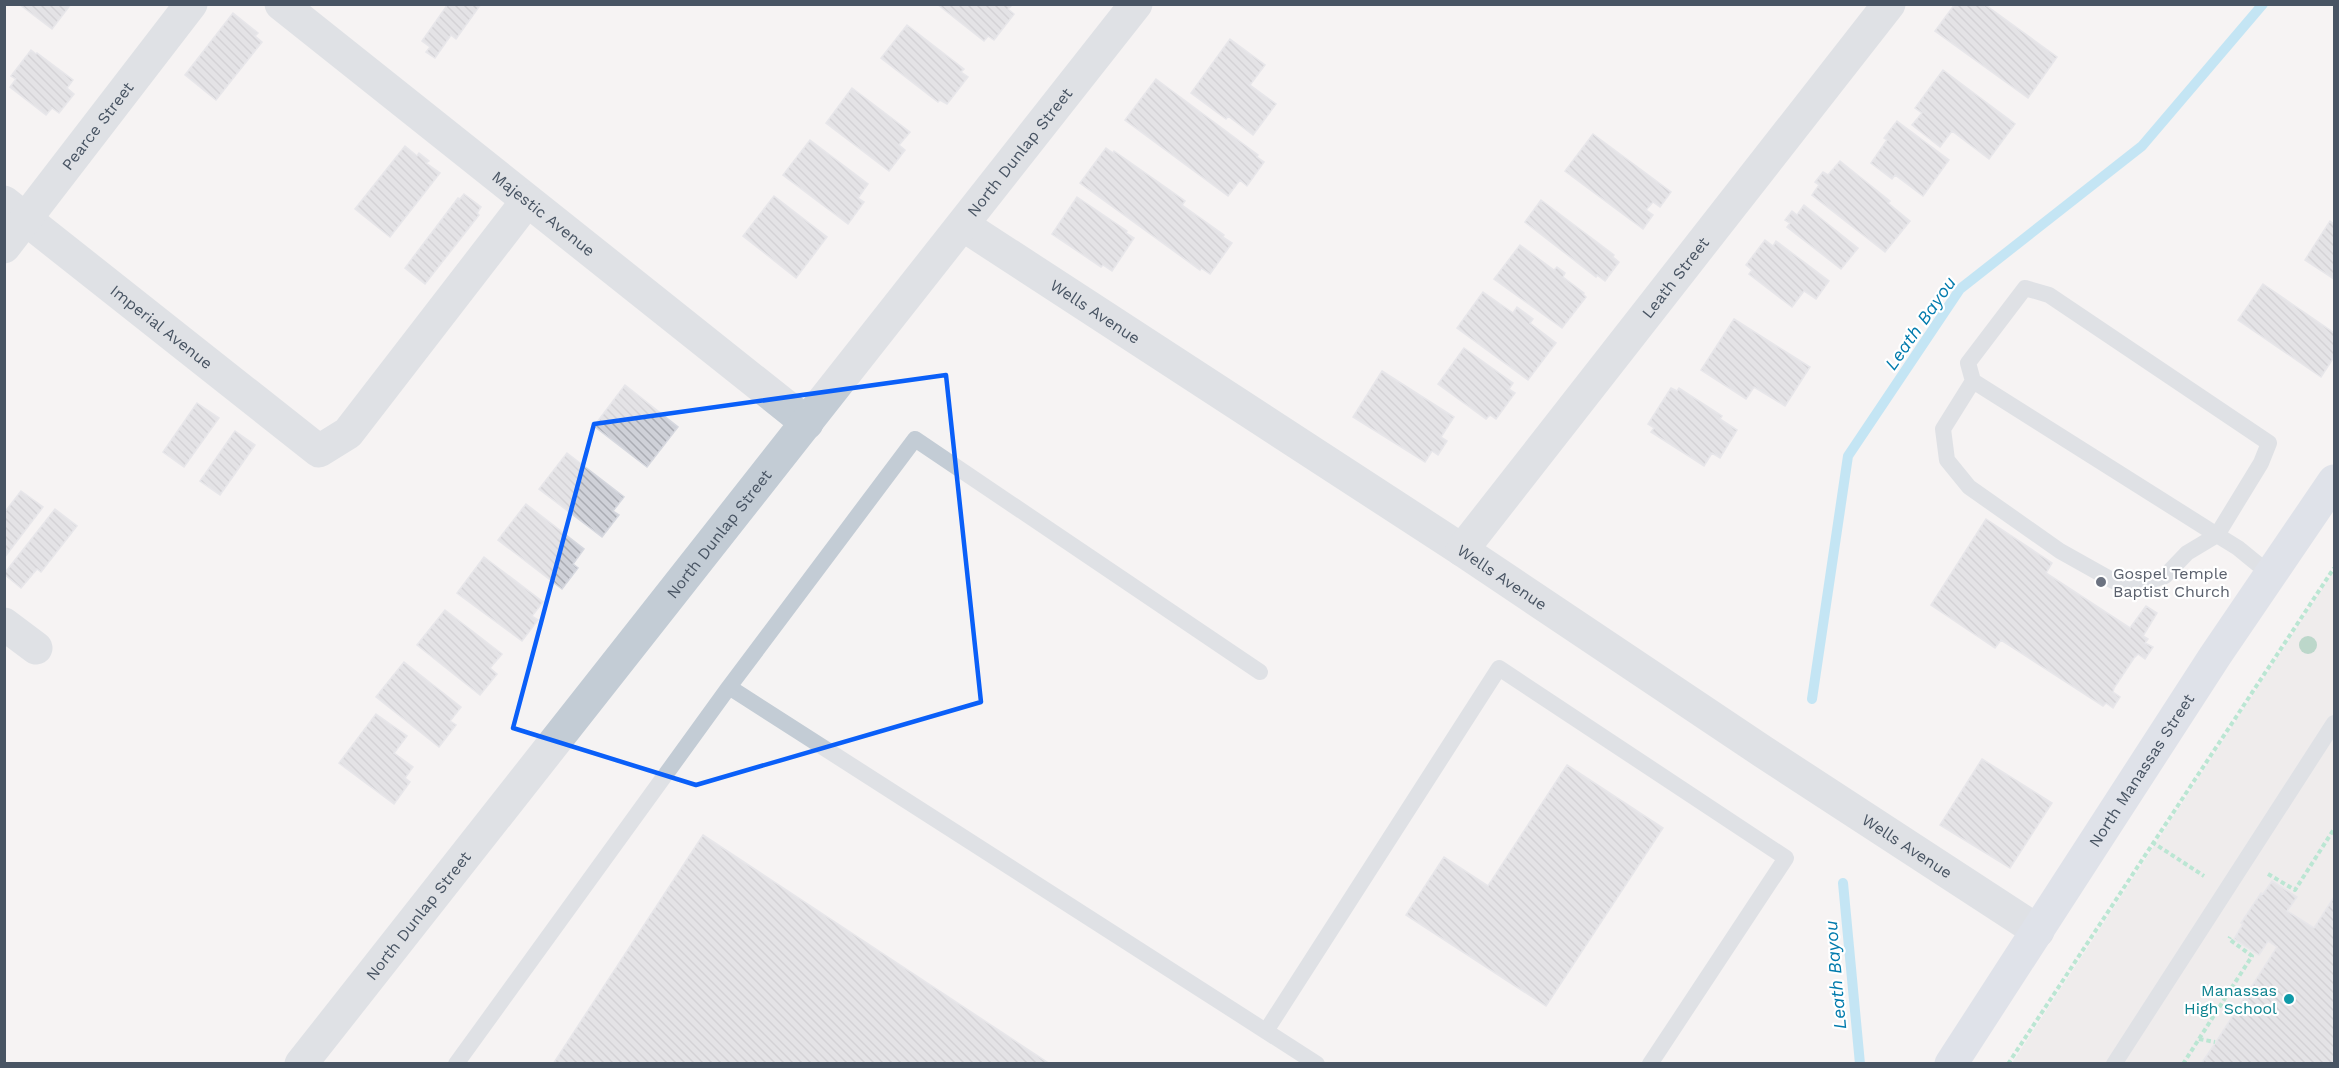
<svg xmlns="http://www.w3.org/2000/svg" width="2339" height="1068" font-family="'Work Sans',sans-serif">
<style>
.education{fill:#e6e4e5}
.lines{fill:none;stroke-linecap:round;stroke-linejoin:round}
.stream{stroke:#88d6f5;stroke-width:10}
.building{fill:url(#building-back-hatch);stroke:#d6d8df;stroke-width:1.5}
.path{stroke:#73d7ad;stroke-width:4;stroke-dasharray:4.5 3;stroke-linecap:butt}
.lane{stroke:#c3ccd5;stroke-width:16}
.street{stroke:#c3ccd5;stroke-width:33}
.secondary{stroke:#c4cedd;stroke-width:33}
.tree{fill:#76b59a}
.marked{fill:none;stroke:#0a5ff8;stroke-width:4.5;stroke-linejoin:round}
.worship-dot{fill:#6b7280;stroke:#fff;stroke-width:2}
.culture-dot{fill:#0f9aa8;stroke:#fff;stroke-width:2}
.labels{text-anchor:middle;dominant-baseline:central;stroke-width:4.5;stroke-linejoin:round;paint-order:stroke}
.street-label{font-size:16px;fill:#485463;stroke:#fff}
.worship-label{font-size:16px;fill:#5b616d;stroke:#fff;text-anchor:start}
.culture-label{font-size:16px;fill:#0d838f;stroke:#fff;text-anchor:end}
.water-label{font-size:18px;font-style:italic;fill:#027bad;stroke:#fff}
</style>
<defs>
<pattern id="building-back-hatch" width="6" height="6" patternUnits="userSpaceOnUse" patternTransform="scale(1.5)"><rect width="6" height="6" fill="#cfd1d8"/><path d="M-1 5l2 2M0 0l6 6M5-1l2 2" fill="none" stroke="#aaacb3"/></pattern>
</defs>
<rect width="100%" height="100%" fill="#f5f3f3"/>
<!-- education -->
<path class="education" d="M2334 571V1063H2012Z"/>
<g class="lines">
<!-- stream -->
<path class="stream" d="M1812 699 1848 456 1960 289 2142 146 2263 4
M1843 883 1860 1064"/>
</g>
<!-- building -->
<path class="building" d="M19 4H71L52 29Z
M448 4H481L456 39 451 35 435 58 426 52 430 47 422 41Z
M937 4H1009L1011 6 1008 9 1014 14 994 40 988 36 984 41Z
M1955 4H1984L2057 57 2028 98 1935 31Z
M233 13 258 33 255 36 262 42 216 100 185 75Z
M907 25 964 69 961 72 968 77 947 104 940 100 938 102 881 58Z
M1230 39 1265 65 1250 85 1276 104 1253 135 1228 116 1226 119 1191 93Z
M31 50 36 54 37 53 73 80 67 88 74 94 59 113 52 108 46 115 10 87 16 79 11 76Z
M1943 70 2015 124 1989 159 1952 131 1940 147 1912 125 1922 113 1915 108Z
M1156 79 1258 155 1257 157 1264 162 1247 186 1240 180 1228 196 1125 120Z
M852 88 910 132 899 145 905 150 889 171 826 123Z
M1897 121 1949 160 1923 196 1895 175 1892 179 1871 163 1887 140 1884 138Z
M1593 134 1671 192 1660 207 1653 202 1646 210 1653 215 1643 229 1565 171Z
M810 140 868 184 858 198 864 202 848 224 783 175Z
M405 146 417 156 419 153 429 161 426 163 440 173 390 237 355 209Z
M1106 148 1113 153 1114 151 1185 201 1182 205 1224 235 1223 237 1232 243 1210 274 1201 268 1200 270 1080 183Z
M1840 161 1890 201 1888 203 1910 221 1885 252 1812 195 1819 185 1815 182 1823 172 1828 175Z
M464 194 481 207 477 213 479 215 425 284 405 268 458 198 460 199Z
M774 196 827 237 796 278 743 236Z
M1077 197 1127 231 1126 233 1134 238 1112 271 1103 265 1101 267 1052 234Z
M1541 200 1614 255 1613 257 1619 262 1605 281 1597 275 1596 277 1525 222Z
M1804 205 1858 248 1841 269 1787 227 1790 223 1785 220 1792 211 1797 215Z
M2330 221 2334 224V279L2305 260Z
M1765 240 1773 246 1776 241 1829 281 1816 299 1804 291 1792 307 1749 274 1752 270 1746 265Z
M1520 245 1554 270 1557 267 1565 273 1563 277 1584 293 1583 294 1586 297 1562 328 1494 279Z
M2263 284 2334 333V357L2321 377 2238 320Z
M1483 292 1513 313 1517 307 1533 319 1530 323 1556 343 1528 380 1457 328Z
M1734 319 1810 367 1785 406 1754 387 1746 399 1701 370Z
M1464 348 1513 383 1509 389 1515 393 1496 419 1490 415 1486 419 1438 384Z
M1382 371 1454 417 1441 437 1447 441 1438 455 1432 451 1425 462 1353 417Z
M625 385 678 427 647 467 594 426Z
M1671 388 1677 391 1679 388 1722 416 1720 419 1737 430 1720 458 1712 453 1704 466 1651 432 1654 428 1648 424Z
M197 403 219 418 184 467 163 452Z
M235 431 255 445 220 495 200 481Z
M567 453 624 497 613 511 619 515 602 537 539 489Z
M21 491 43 507 4 558V513Z
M526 504 584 549 573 564 578 568 562 589 498 540Z
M55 509 77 526 41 572 37 569 21 588 4 574Z
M1986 519 2052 563 2046 573 2130 628 2146 606 2157 613 2143 636 2148 639 2145 643 2153 647 2145 659 2138 654 2134 658 2114 688 2113 692 2120 697 2113 708 2106 703 2103 706 2001 640 1995 648 1931 605Z
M484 557 543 602 532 616 538 620 522 641 457 593Z
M445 610 502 654 490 668 497 674 480 695 417 645Z
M404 662 461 707 450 721 456 725 439 747 376 697Z
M376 714 407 736 394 753 413 767 405 778 410 782 394 804 339 763Z
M1982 759 2052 803 2010 868 1940 825Z
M1567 765 1663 828 1546 1006 1406 915 1444 857 1488 886Z
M703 835 1050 1064H553Z
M2272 881 2297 897 2287 911 2314 928 2334 897V1064H2201L2216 1042 2277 947 2268 941 2259 955 2234 939 2243 924 2241 923 2261 893 2263 894Z"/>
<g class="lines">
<!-- path -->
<path class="path" d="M2152 842 2204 876
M2268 874 2295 890 2334 829
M2199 1039 2215 1042
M2008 1064 2334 568
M2183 1064 2252 956 2229 939 2230 937"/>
<!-- lane -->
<path class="lane" d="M1973 381 1943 429 1947 460 1969 487 2060 551 2126 588 2165 576 2187 553 2217 535 2261 463 2269 443 2049 295 2025 288 1968 363 1973 381 2217 535 2238 548 2271 575
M729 687 915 439 1260 672
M1266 1031 1499 668 1786 858 1650 1064
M456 1064 729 687 1317 1064
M2114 1064 2334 723"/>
<!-- street -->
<g class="street">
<path id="s1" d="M281 4 807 423"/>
<path id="s2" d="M4 202 319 451 348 433 527 201"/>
<path id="s3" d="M963 225 1462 550 1762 751 2038 931"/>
<path id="s4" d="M4 247 191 4"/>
<path id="s5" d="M1462 550 1889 4"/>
<path d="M4 624 36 648"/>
<path id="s6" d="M301 1064 1136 4"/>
</g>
<!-- secondary -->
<path class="secondary" id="s7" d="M1951 1064 2215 656 2334 481"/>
</g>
<!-- trees -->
<circle class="tree" cx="2308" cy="645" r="9"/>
<!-- marked area -->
<path d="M0 0H2339V1068H0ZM946 375 981 702 696 785 513 728 594 424Z" fill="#f5f3f3" fill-opacity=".55" fill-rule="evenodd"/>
<path class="marked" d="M946 375 981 702 696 785 513 728 594 424Z"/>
<!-- markers -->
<circle class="worship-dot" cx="2101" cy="582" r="6"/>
<circle class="culture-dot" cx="2289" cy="999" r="6"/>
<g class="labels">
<!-- street labels -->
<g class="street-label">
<text stroke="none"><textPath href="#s4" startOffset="153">Pearce Street</textPath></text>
<text stroke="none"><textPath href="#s6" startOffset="1161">North Dunlap Street</textPath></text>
<text stroke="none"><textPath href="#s1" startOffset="336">Majestic Avenue</textPath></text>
<text stroke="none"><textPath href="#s5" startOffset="346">Leath Street</textPath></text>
<text stroke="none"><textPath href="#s3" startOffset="158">Wells Avenue</textPath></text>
<text stroke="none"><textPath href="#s2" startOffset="201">Imperial Avenue</textPath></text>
<text stroke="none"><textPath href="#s6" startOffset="675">North Dunlap Street</textPath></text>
<text stroke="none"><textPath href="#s3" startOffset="644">Wells Avenue</textPath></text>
<text stroke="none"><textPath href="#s7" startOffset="350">North Manassas Street</textPath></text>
<text stroke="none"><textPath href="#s3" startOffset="1130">Wells Avenue</textPath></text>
<text stroke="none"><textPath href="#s6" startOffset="189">North Dunlap Street</textPath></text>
</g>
<!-- worship labels -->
<g class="worship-label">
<text x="2113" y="573">Gospel Temple<tspan x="2113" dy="18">Baptist Church</tspan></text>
</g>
<!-- culture labels -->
<g class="culture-label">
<text x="2277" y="990">Manassas<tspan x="2277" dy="18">High School</tspan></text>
</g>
<!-- water labels -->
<g class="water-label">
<text transform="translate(1920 323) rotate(-55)">Leath Bayou</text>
<text transform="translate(1835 975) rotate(-95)">Leath Bayou</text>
</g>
</g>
<!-- border -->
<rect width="2339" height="1068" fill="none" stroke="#485463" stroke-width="12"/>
</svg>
